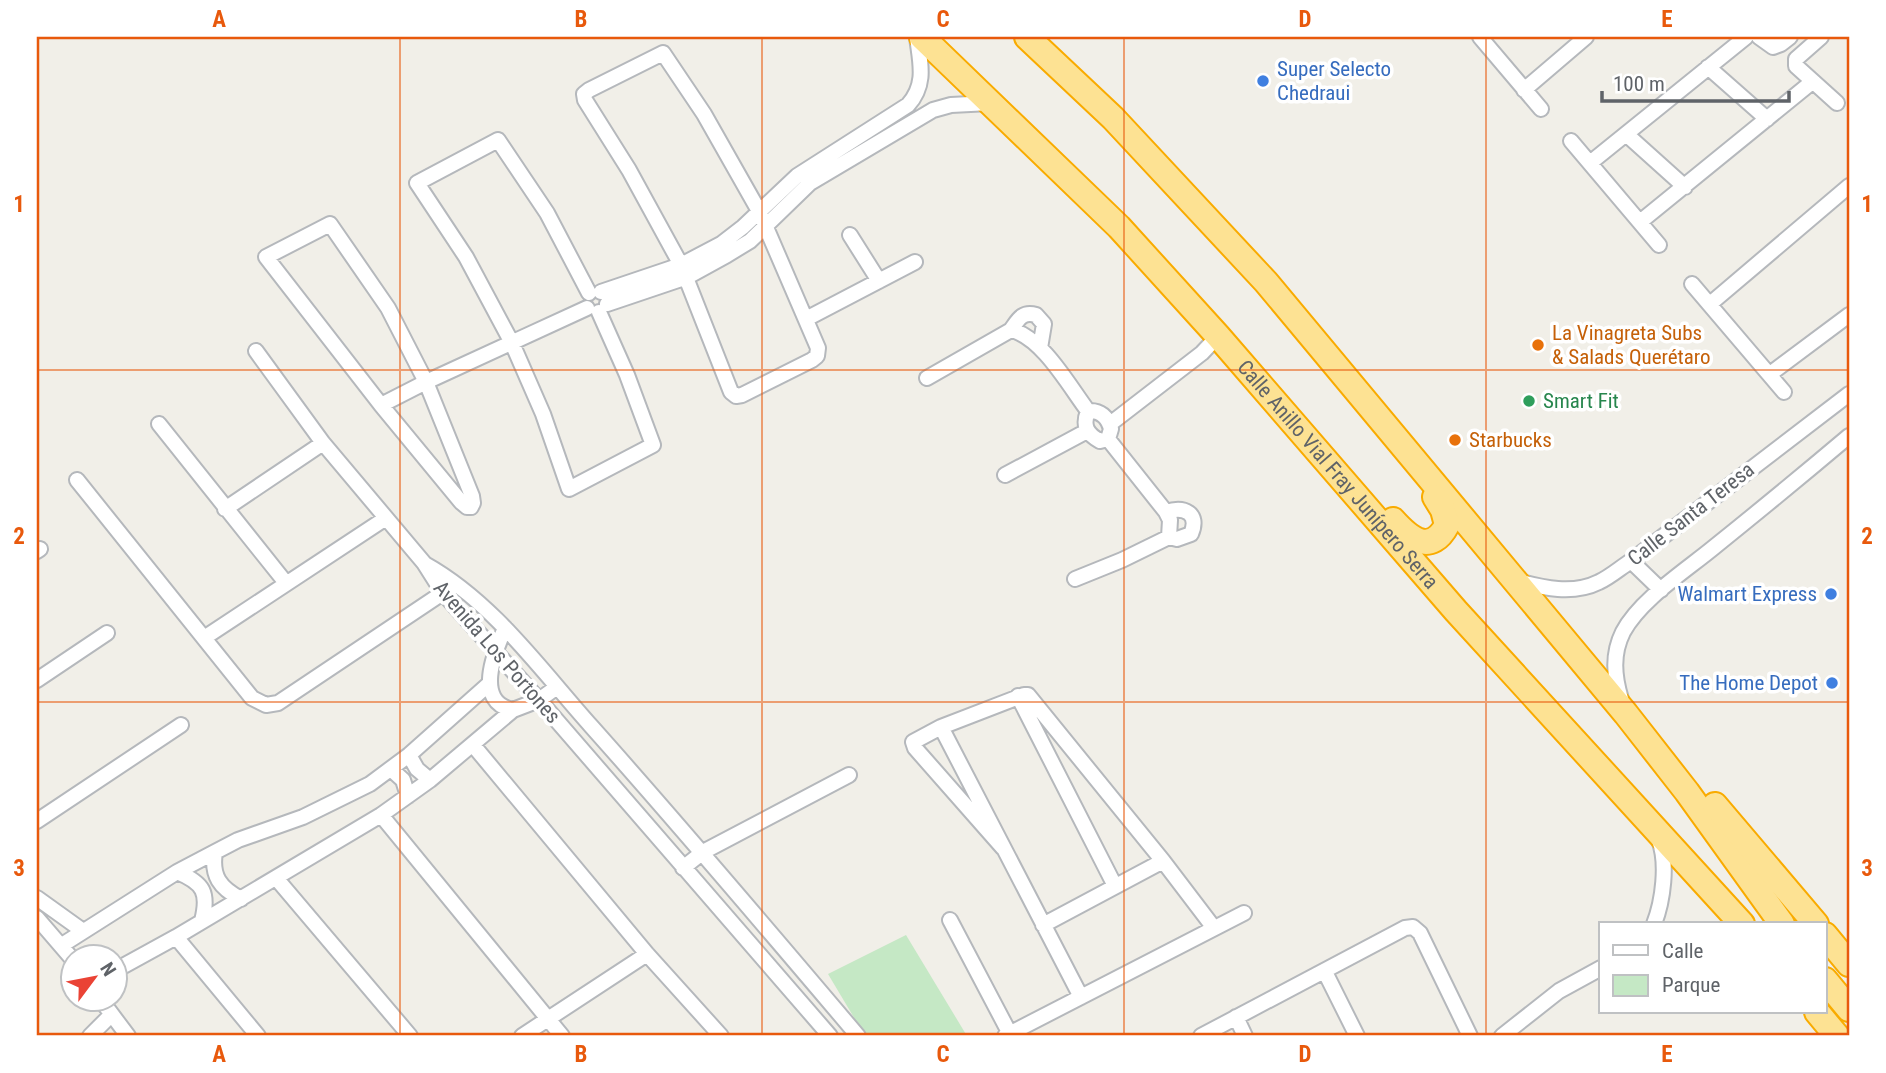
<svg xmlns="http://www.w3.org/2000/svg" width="1886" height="1073" font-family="'Roboto Condensed',sans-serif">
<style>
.green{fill:#c5e8c5}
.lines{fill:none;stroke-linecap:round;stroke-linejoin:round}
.street-casing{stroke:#b5b8bc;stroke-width:18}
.highway-casing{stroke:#f9ab00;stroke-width:28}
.street{stroke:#fff;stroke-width:14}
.highway{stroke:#fde293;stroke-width:24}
.grid{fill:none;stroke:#e8590c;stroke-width:2;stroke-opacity:0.55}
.shop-dot{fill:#3f7fe0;stroke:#fff;stroke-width:2.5}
.food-dot{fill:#e8710a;stroke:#fff;stroke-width:2.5}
.leisure-dot{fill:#2e9e5b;stroke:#fff;stroke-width:2.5}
.labels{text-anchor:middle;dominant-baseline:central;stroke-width:7;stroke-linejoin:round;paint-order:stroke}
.shop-label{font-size:21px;fill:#366cbe;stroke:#fff;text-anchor:end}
.food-label{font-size:21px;fill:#c56008;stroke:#fff;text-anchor:start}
.leisure-label{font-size:21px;fill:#27864d;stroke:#fff;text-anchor:start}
.street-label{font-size:21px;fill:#5f6368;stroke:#fff}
.neatline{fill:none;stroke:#e8590c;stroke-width:2.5}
.grid-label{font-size:23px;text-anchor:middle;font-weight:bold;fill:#e8590c}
</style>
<rect width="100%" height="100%" fill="#f1efe8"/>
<!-- green -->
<path class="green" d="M906 935 967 1036H865L828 974Z"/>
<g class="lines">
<!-- street casing -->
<g class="street-casing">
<path id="street" d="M1480 37 1541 109
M1759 37 1773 47 1781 44 1790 37
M1821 37 1796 59V66L1837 103
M663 53 704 114 759 211 818 348 817 356 812 360 742 395 736 396 731 392 681 265 629 170 585 100 584 94 589 90Z
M1708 67 1767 119
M1524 90 1586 37
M1626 134 1685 187
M1571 141 1659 245
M1590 163 1746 37
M1640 222 1812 82
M330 224 388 308 426 382 472 496 473 503 471 507H467L461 502 381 405 266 257Z
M850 235 879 281
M1692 284 1784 392
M601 292 681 265 721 244 743 227 797 176 908 105C927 84 920 62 917 37
M589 293 547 213 498 140 417 183 466 257 512 343 543 414 569 489 653 445 627 375 599 312
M607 304 687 277 727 255 750 241 810 183 933 110 951 105 990 103
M1710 304 1849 186
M806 319 915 262
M1011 330C1042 337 1069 386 1088 411
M256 351 323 443 424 563 443 593 539 700 830 1036
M1770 374 1849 315
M927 378 1011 330C1018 320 1022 311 1036 315L1044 324 1040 348
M381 405 426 382 587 308
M1088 411C1100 410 1108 417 1111 429L1108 439 1100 441C1087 434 1082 426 1088 411Z
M159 424 286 583
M1110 424 1202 353 1218 336
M1108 439 1166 512 1170 520 1169 537
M1005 475 1087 431
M77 480 252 698 266 705 278 703 450 588
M225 509 323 443
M37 551 40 549
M1631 561 1661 590
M425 564C493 602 540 669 591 726 682 828 770 932 858 1036
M1075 579 1122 560 1169 537 1177 539 1191 534C1200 513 1184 506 1166 512
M1517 581C1543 588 1573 595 1599 582 1610 577 1620 568 1631 561L1849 394
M505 628C494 653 474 702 513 710
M204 638 386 518
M37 680 107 633
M1018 696 1115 886
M1621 699C1614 676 1612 654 1623 632 1640 600 1685 571 1713 548 1759 511 1804 474 1849 436
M941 727 1081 997
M473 745 647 954 721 1036
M409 755 417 769 430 780
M392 770 403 780 408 796
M381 815 562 1036
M37 821 181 725
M1003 848 915 748 913 742 941 727 1024 695H1028L1163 861 1214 928
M215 852C211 876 220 888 241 899
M683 868 703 852 849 775
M177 872C204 883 209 893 202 921
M276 878 410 1036
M37 898 83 931
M37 918 74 961
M950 920 1010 1034
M1654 924C1663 901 1668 863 1659 840
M1043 925 1163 861
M176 937 258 1036
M62 945 177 872 215 852 238 840 303 817 370 784 409 755 490 683
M116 970 176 937 381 815 430 780 513 710 539 700 557 687
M1325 972 1357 1036
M101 1000 128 1036
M1236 1017 1245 1036
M90 1036 111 1015
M522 1036 647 954
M1005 1036 1244 913
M1201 1036 1405 928 1413 927 1420 933 1470 1036
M1502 1036 1559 991 1601 968"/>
</g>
<!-- highway casing -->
<g class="highway-casing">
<g id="highway">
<path id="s1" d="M922 37 1119 227 1218 336 1456 611 1742 924"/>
<path d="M1027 37 1113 118 1266 282 1626 714 1687 792 1782 924"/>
<path d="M1393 520C1411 540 1431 555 1447 525L1443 510 1435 497"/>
<path d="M1715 805 1816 924"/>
<path d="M1825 935 1849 964"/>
<path d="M1825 980 1849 1009"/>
<path d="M1817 1012 1837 1036"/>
</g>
</g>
<!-- street -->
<use href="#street" class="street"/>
<!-- highway -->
<use href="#highway" class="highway"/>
</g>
<!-- grid -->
<path class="grid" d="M400 37V1036M762 37V1036M1124 37V1036M1486 37V1036M37 370H1849M37 702H1849"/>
<!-- markers -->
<g class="shop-dot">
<circle cx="1263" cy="81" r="7"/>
<circle cx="1831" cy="594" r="7"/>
<circle cx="1832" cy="683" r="7"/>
</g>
<g class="food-dot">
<circle cx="1538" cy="345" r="7"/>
<circle cx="1455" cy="440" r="7"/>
</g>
<circle class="leisure-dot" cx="1529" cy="401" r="7"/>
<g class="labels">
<!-- shop labels -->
<g class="shop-label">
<text x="1277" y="69" text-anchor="start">Super Selecto<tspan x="1277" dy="24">Chedraui</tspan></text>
<text x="1817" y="594">Walmart Express</text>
<text x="1818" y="683">The Home Depot</text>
</g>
<!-- food labels -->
<g class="food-label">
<text x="1552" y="333">La Vinagreta Subs<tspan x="1552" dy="24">&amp; Salads Querétaro</tspan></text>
<text x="1469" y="440">Starbucks</text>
</g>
<!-- leisure labels -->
<g class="leisure-label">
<text x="1543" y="401">Smart Fit</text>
</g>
<!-- street labels -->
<g class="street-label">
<text stroke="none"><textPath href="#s1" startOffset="604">Calle Anillo Vial Fray Junípero Serra</textPath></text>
<text transform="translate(1691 514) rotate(-38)">Calle Santa Teresa</text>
<text transform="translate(497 652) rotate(49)">Avenida Los Portones</text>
</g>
</g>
<!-- border -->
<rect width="1886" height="1073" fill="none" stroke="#ffffff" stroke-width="77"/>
<!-- legend -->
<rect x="1599" y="922" width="228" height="91" fill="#ffffff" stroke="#bfc1c3" stroke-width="2"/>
<rect x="1613" y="945" width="35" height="10" fill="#ffffff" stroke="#bfc1c3" stroke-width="2"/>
<text x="1662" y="958" font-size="21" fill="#5f6368">Calle</text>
<rect x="1613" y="975" width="35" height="21" fill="#c5e8c5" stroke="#bfc1c3" stroke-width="2"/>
<text x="1662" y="992" font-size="21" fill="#5f6368">Parque</text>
<!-- north arrow -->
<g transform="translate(94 978) rotate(58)"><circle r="33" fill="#ffffff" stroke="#bfc1c3" stroke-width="2"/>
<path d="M0-5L12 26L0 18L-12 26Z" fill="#ea4335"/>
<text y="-10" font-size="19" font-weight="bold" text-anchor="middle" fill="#5f6368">N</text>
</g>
<!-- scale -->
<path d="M1602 91v10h187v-10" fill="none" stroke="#5f6368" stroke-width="3.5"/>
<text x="1613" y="91" font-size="21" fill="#5f6368" stroke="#ffffff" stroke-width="5" paint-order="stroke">100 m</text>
<rect x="38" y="38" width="1810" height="996" class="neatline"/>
<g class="grid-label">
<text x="219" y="27">A</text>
<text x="581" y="27">B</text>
<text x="943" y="27">C</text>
<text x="1305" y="27">D</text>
<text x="1667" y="27">E</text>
<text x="19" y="212">1</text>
<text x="1867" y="212">1</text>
<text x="19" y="544">2</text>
<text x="1867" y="544">2</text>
<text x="19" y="876">3</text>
<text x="1867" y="876">3</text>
<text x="219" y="1062">A</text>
<text x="581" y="1062">B</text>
<text x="943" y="1062">C</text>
<text x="1305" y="1062">D</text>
<text x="1667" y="1062">E</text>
</g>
</svg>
